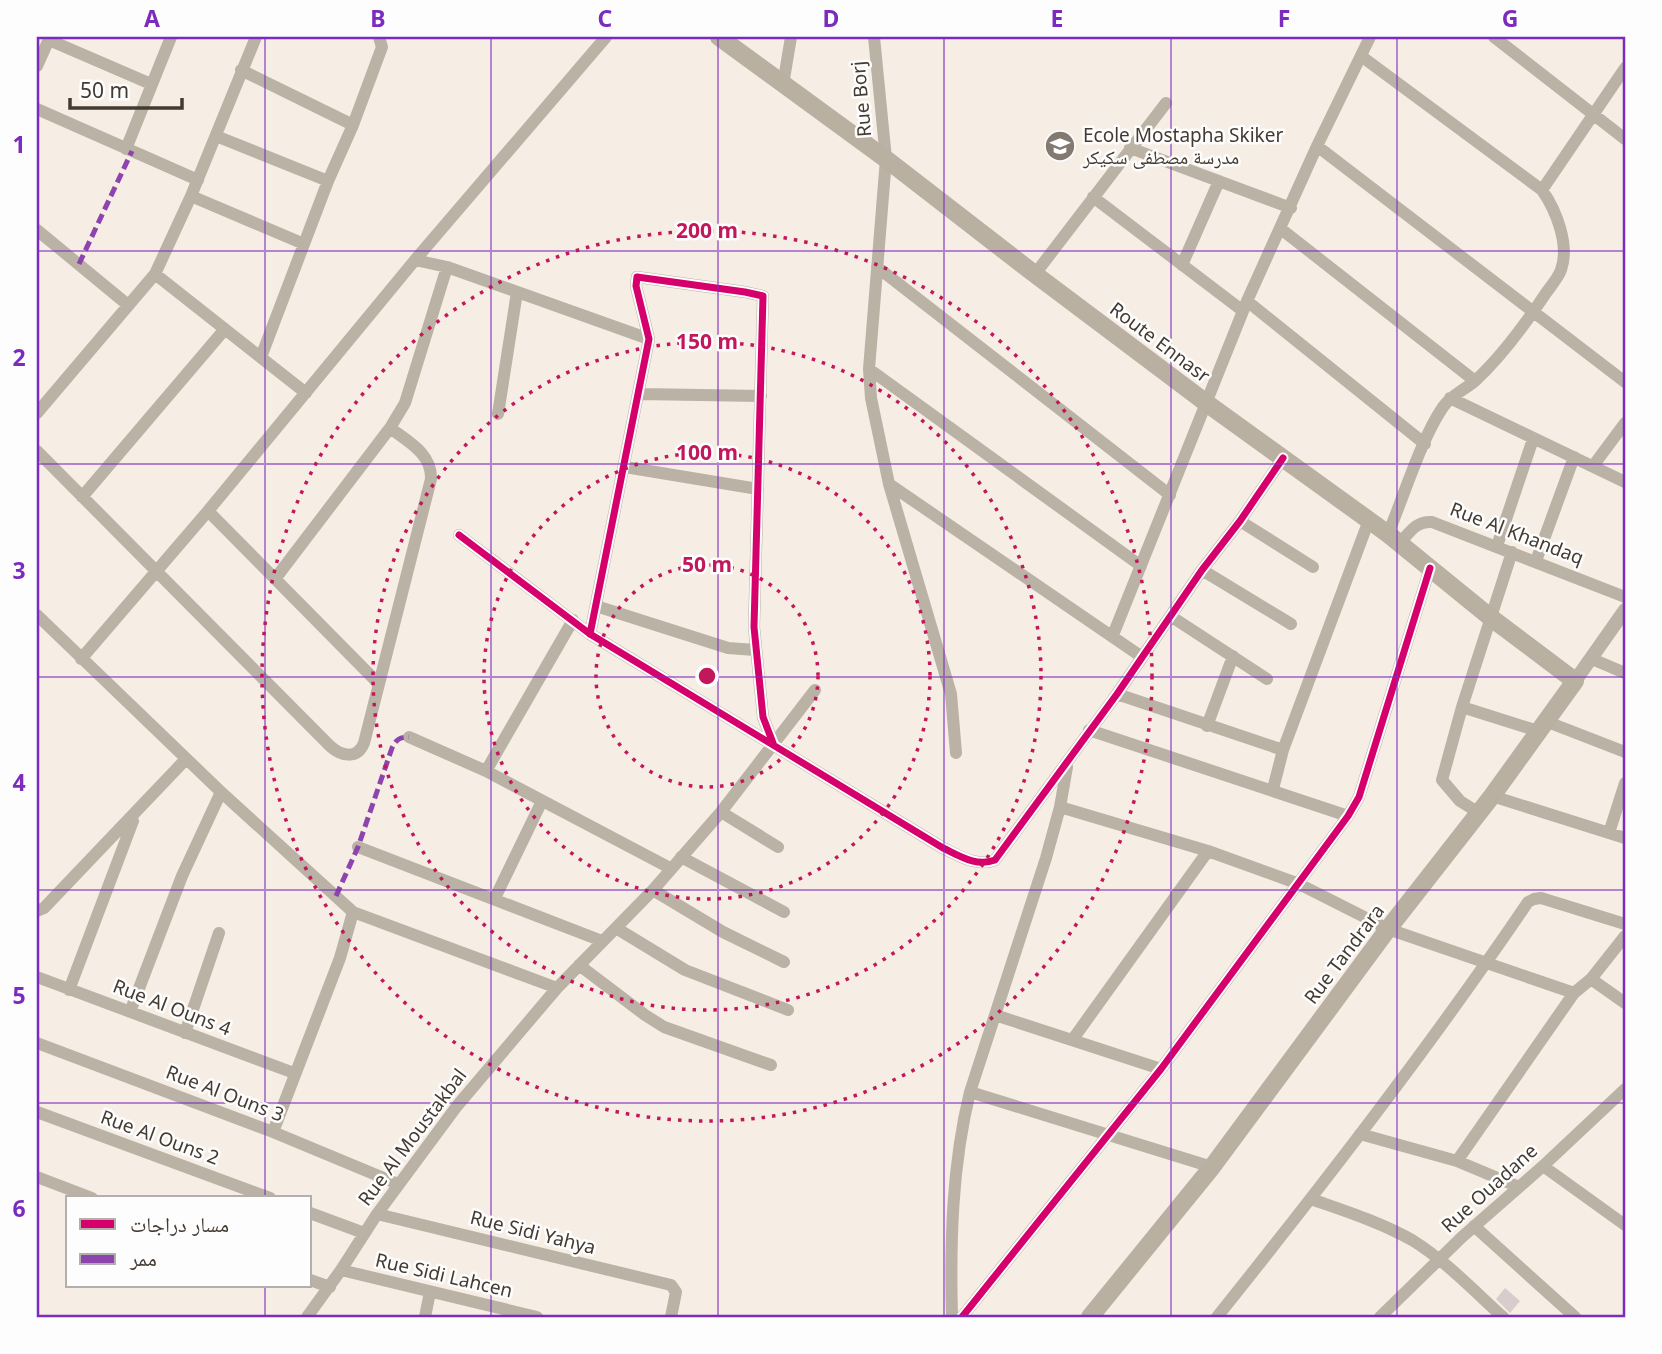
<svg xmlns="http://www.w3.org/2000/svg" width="1662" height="1354" font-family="'Noto Sans','Noto Naskh Arabic',sans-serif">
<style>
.building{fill:#dacccc}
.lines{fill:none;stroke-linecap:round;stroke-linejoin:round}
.minor{stroke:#b9b2a5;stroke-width:12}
.tertiary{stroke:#b9b2a5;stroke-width:14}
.secondary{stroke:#b9b0a2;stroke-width:18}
.quiet{stroke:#8e44ad;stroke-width:5;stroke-dasharray:10 5;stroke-linecap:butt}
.cycleway-casing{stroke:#fdfdfd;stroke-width:11}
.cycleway{stroke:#d6006c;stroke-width:7}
.grid{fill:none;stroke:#7b2cbf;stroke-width:2;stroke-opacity:0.55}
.ring{fill:none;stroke:#c2185b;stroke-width:3.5;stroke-dasharray:3.5 7}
.labels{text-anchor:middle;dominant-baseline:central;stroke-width:5;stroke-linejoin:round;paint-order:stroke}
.street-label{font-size:19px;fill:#433b32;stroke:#fdfdfd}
.poi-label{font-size:19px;fill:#433b32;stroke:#fdfdfd;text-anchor:start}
.centre{fill:#c2185b;stroke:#fdfdfd;stroke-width:3.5}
.ring-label{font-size:21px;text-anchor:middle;font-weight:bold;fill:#c2185b;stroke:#fdfdfd;stroke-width:5;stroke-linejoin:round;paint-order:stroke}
.neatline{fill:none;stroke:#7b2cbf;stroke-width:2.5}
.grid-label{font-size:23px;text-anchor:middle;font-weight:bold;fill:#7b2cbf}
</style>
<rect width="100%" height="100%" fill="#f6ede4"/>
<!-- building -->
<path class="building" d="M1505 1288 1520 1301 1510 1313 1496 1299Z"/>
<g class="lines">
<!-- minor -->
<path class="minor" d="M874 37 886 159 869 369 871 398 889 484 1142 657
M1494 37 1625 139
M49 40 151 84
M1361 56 1542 190
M37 66 50 37
M241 70 353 125
M783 85 791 37
M37 109 198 180
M216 136 328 181
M1317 146 1625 382
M1130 148 1291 208
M126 149 171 37
M191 196 304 244
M1093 197 1243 311
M1281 229 1475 381
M37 230 128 305
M415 260 447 267 649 339
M1182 265 1219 181
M877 267 1170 495
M155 274 306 393
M1035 274 1166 103
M1247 301 1425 444
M261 357 328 181 353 125 382 47 379 37
M869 369 1141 566
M639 394 761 396
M1450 398 1625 482
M37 413 155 274 191 196 256 37
M498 414 517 292
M37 451 330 746C341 756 357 760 364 743L431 479C432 454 409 442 390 428
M1593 466 1625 423
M625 467 758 489
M889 484 951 694 956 753
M82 497 225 329
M208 511 379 684
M1240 521 1313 567
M1388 534C1404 496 1421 439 1443 407 1452 394 1465 390 1476 380 1500 358 1528 320 1546 293 1551 286 1558 278 1561 270 1570 245 1556 210 1542 190L1625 68
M459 535 590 634 943 848C960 856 976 867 995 860L1117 694 1202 570 1240 521 1283 458
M1400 543C1410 532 1416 521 1432 522L1625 597
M1497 546 1533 439
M1536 561 1574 457
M1202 570 1291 624
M275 579 390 428 405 403 447 267
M596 606 728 648 755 650
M37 615 221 792 353 912 557 988
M1172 617 1267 679
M590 634 649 339 636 286 637 277 745 292 763 296 754 627 763 717 773 743
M1113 635 1247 301 1317 146 1370 37
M81 659 208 511 415 260 606 37
M1592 659 1625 673
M1117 694 1283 750
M1462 707 1538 731
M1545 721 1625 752
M1207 726 1233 656
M1089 730 1348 816
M409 737 486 771 670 868
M486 771 573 620
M1273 789 1283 750 1369 520
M1492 796 1625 838
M1060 807 1208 851 1299 884 1388 929 1574 993
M721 812 778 847
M1479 813 1460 801 1442 780 1462 707 1512 552
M1609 833 1625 783
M358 847 602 941
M681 857 784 912
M653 890 723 932 784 962
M495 898 542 801
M37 911 44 908 186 759
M616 928 685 970 788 1010
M579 965 645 1015 664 1027 771 1065
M37 977 294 1073
M1591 979 1625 1003
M69 990 133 821
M130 1012 182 876 221 792
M995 1015 1161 1069
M185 1033 219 933
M1073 1039 1208 851
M37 1043 273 1132 398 1184
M970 1092 1212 1167
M37 1112 270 1198
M273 1132 340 958 353 912
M1360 1134 1457 1161 1519 1187
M1457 1161 1574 993 1591 979 1625 936
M1543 1166 1625 1225
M37 1177 92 1198
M1311 1199C1345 1211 1380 1222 1412 1240 1446 1261 1474 1291 1503 1317
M310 1213 364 1233
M377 1214 671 1285 676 1292 671 1317
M1474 1226 1575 1317
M341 1270 537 1317
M310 1280 330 1287
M307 1317 341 1270 377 1214 457 1106 557 988 653 890 721 812 815 690
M425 1317 430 1292
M952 1317C950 1242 952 1165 970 1092L1046 858 1060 807 1067 767
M962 1317 1161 1069 1348 816 1359 797 1430 568
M1217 1317C1325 1182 1431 1045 1528 902L1534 899 1541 898 1625 924
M1380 1317 1462 1237 1543 1166 1625 1089"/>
<!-- tertiary -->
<path class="tertiary" d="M1575 681 1625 610"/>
<!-- secondary -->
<path class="secondary" d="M719 37 886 159 1032 272 1205 402 1388 534 1490 617 1575 681 1492 796 1388 929 1212 1167 1090 1317"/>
<!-- quiet -->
<path class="quiet" d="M79 264 132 151
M336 896 358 847 392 748C396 739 400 737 409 737"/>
<!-- cycleway casing -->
<g class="cycleway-casing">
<path id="cycleway" d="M459 535 590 634 943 848C960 856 976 867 995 860L1117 694 1202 570 1240 521 1283 458
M590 634 649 339 636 286 637 277 745 292 763 296 754 627 763 717 773 743
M962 1317 1161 1069 1348 816 1359 797 1430 568"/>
</g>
<!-- cycleway -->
<use href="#cycleway" class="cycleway"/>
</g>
<!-- grid -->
<path class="grid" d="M265 37V1198M491 37V1317M718 37V1317M944 37V1317M1171 37V1317M1397 37V1317M37 251H1625M37 464H1625M37 677H1625M37 890H1625M37 1103H1625M265 1286V1317"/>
<!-- distance rings -->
<g class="ring">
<circle cx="707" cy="676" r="111"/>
<circle cx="707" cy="676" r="223"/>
<circle cx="707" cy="676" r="334"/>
<circle cx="707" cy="676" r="445"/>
</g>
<!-- icons -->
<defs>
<g id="school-disc" transform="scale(1.575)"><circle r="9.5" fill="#827970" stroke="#fdfdfd"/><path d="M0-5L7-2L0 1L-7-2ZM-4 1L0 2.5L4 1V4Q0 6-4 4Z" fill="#fff"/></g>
</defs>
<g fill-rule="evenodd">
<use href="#school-disc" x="1060" y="146"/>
</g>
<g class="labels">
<!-- street labels -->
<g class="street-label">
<text transform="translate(861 99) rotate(-95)">Rue Borj</text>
<text transform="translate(1160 342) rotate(37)">Route Ennasr</text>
<text transform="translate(1517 533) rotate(21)">Rue Al Khandaq</text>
<text transform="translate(1344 954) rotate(-53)">Rue Tandrara</text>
<text transform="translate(172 1007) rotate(21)">Rue Al Ouns 4</text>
<text transform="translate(225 1093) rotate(21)">Rue Al Ouns 3</text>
<text transform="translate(160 1137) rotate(20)">Rue Al Ouns 2</text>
<text transform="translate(412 1137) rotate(-53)">Rue Al Moustakbal</text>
<text transform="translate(1489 1188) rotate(-42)">Rue Ouadane</text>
<text transform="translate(533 1232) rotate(14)">Rue Sidi Yahya</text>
<text transform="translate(444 1275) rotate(13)">Rue Sidi Lahcen</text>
</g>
<!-- poi labels -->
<g class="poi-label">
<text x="1083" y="135">Ecole Mostapha Skiker<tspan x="1083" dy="22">مدرسة مصطفى سكيكر</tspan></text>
</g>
</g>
<circle cx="707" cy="676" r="10" class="centre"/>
<g class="ring-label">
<text x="707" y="238">200 m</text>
<text x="707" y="349">150 m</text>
<text x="707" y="460">100 m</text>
<text x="707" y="572">50 m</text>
</g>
<!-- border -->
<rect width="1662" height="1354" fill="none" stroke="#fdfdfd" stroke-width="77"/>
<!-- legend -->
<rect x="66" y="1196" width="245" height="91" fill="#fdfdfd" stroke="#b3afac" stroke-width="2"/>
<rect x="80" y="1219" width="35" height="10" fill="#d6006c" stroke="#b3afac" stroke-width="2"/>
<text x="130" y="1232" font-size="21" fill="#433b32">مسار دراجات</text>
<rect x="80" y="1254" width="35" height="10" fill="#8e44ad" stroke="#b3afac" stroke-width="2"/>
<text x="130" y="1266" font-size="21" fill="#433b32">ممر</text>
<!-- scale -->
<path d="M70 98v10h112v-10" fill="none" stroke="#433b32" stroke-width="3.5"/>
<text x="80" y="98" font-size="21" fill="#433b32" stroke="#fdfdfd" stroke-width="5" paint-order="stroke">50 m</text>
<rect x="38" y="38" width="1586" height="1278" class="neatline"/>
<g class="grid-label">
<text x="152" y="27">A</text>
<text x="378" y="27">B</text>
<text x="605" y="27">C</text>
<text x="831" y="27">D</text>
<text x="1057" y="27">E</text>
<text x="1284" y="27">F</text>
<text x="1510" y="27">G</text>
<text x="19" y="153">1</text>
<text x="19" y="366">2</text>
<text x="19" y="579">3</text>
<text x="19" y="791">4</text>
<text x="19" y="1004">5</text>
<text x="19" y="1217">6</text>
</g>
</svg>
